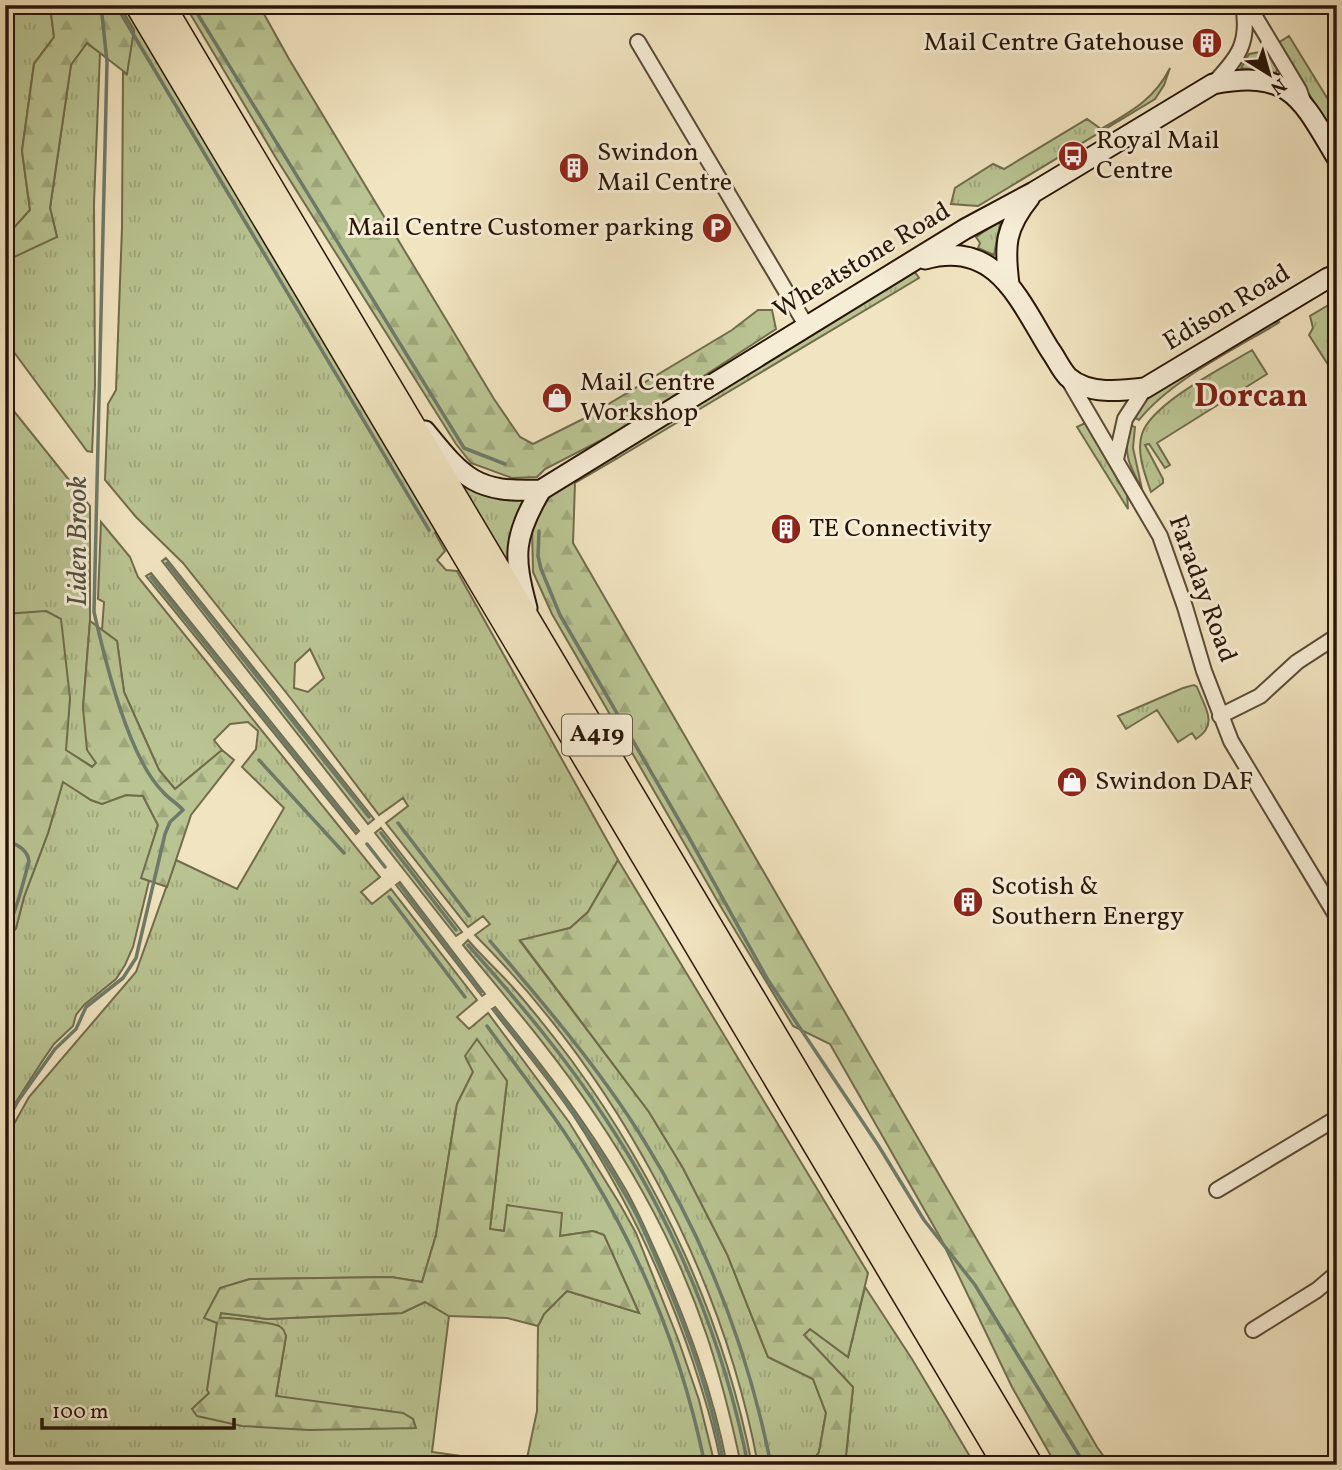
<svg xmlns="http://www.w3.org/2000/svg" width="1342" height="1470" font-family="Vollkorn,serif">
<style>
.grass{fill:url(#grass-tufts);stroke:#716c4d;stroke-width:2;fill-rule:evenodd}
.forest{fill:url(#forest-firs);stroke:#716c4d;stroke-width:2}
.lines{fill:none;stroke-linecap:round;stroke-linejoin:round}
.stream{stroke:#6e7b6a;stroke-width:3.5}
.minor-casing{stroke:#5b4936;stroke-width:18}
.secondary-casing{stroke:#291508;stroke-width:23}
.trunk-casing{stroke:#291508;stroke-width:26}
.minor{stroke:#f6edd6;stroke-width:14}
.secondary{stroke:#f6edd6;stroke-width:19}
.trunk{stroke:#f1e4c0;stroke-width:23}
.labels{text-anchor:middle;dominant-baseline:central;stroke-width:6;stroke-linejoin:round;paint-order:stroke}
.shield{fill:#f6edd6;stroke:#665646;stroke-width:2}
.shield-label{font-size:24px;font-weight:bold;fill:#291508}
.poi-label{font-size:26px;fill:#291508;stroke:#f6edd6;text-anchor:start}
.street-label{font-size:26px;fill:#291508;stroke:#f6edd6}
.water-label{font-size:28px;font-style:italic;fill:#515041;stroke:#f6edd6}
.district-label{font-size:33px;font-weight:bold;fill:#7a1f14;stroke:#f6edd6}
</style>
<defs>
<pattern id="grass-tufts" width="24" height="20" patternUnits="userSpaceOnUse" patternTransform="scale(1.75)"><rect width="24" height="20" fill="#b9c492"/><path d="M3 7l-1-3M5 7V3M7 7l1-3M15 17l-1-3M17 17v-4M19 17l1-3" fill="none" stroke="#9fa87c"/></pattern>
<pattern id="forest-firs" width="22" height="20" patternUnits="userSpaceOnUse" patternTransform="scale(1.75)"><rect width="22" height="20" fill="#b9c492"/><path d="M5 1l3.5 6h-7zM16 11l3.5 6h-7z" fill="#9fa87c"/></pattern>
</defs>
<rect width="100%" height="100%" fill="#f1e4c0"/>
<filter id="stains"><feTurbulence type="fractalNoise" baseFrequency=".00286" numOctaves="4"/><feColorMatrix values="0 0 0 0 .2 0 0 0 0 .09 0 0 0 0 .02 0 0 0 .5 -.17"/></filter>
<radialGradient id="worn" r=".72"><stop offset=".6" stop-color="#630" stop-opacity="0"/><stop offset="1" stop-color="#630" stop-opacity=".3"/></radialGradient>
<!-- grass -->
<path class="grass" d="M5 5H50L54 37 34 64 22 151 30 210 11 231 57 237 50 208 71 64 87 43 100 53 94 203 95 385 92 452 87 451 5 340Z
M119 5H129L439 525 435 533 445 551 437 560 446 570 457 571 618 860 588 912 570 928 520 941 649 1112 683 1168 727 1254 768 1357 813 1379 826 1413 819 1452 810 1465H786L784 1460 775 1462V1465H758C722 1270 615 1075 475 935L490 924 483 916 468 927 386 823 408 806 403 798 379 815 292 700 183 563 136 517 105 480 108 404 116 390 122 228 123 71 126 74 134 30ZM310 649 324 678 308 692 294 688 295 663Z
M1289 36 1337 114V140L1278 43Z
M1266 51 1277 69 1276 73 1241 68 1249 54Z
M1170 68 1164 85 1155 99 978 206 951 204 955 188 993 164 1004 169 1087 119 1101 129C1130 112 1155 99 1170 68Z
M998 222 1000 224 994 255 978 248 980 243 976 237Z
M915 272 919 278 616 459 613 455Z
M1337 300V356L1327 363 1309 335 1313 328 1310 316Z
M1280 322C1235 349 1171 380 1139 420L1133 417 1147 399 1270 323Z
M1252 350 1267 374 1157 443 1170 465 1165 468 1149 444 1145 445 1163 479V483L1151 492C1145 475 1136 452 1142 434 1152 403 1224 367 1252 350Z
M5 400 90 506V621L83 708 96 763 93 767 65 750 70 698 14 614H5Z
M1085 423 1124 487 1127 494 1128 509 1077 427Z
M1129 425 1135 427 1133 448 1142 489C1129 465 1123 454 1129 425Z
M459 482 493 497 525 498 512 529 508 563Z
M101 522 130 557 138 577 380 877 361 892 372 904 391 889 477 1000 457 1017 469 1029 488 1013 569 1122 621 1206 636 1233 678 1339 699 1400 715 1465H5V1140L29 1097 136 972 176 860 237 889 284 808 242 767 256 749 258 731 248 722 230 724 214 740 222 750 175 789 159 770 124 692 117 641 102 630 104 602 98 599ZM477 1040 507 1081 490 1229 504 1231 508 1205 560 1236 593 1231 604 1235 639 1313 567 1291 544 1314 538 1326 537 1411 526 1463H511L432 1452 449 1316 425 1302 402 1313 267 1319 221 1313 219 1318 246 1320 279 1326 286 1336 276 1396 413 1419 415 1428 193 1409 209 1393 217 1323 205 1317 220 1288 250 1279 391 1277 422 1282 436 1235 457 1104 473 1072Z
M166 558 374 819 368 824 162 561Z
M151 573 359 831 356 834 146 576Z
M1194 685 1197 687C1205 708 1219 724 1196 739L1192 733 1178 742 1157 710 1126 729 1118 716 1183 688Z
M63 781 91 800 102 804 126 795 143 796 158 825 142 878 149 881 133 947 125 965 116 979 84 1005 76 1015 73 1026 54 1044 41 1063 5 1119V1085L8 1077 5 1056 14 1037 5 1022V975L14 960 5 951V942L16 928 24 897 48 833Z
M381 828 462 932 456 936 375 833Z
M400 882 485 994 482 996 396 885Z
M468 940C483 958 501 973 516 991 535 1013 554 1037 572 1061 659 1180 724 1319 752 1465H741C732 1422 721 1378 707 1336 681 1258 640 1181 594 1113 555 1054 508 1000 463 945Z
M495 1007C541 1064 586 1121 623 1185 637 1208 647 1233 658 1257 688 1325 713 1392 727 1465H721C715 1430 704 1396 693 1362 663 1274 624 1192 573 1115 548 1078 519 1044 492 1009Z
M865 1287 912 1359 975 1465H845L853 1387 804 1335 810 1329 848 1357Z"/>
<!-- forest -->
<path class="forest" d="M50 5H119L134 30 127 74 87 43 71 65 50 208 57 237 12 258 11 231 30 210 22 151 34 64 54 37Z
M185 5H259L289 59 494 399 520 437 533 444 585 418 732 330 758 310H772L776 329 621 430 545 469 537 477 512 478 471 463 456 444 276 158Z
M613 455 616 459 575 483 573 543 1097 1447 1110 1465H1056L1012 1387 941 1239 830 1044 793 1026 721 907 552 614 533 572 532 526 547 497Z
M46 611 61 619 70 698 66 750 92 767 96 763 87 750 83 708 90 621 117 641 124 692 159 770 175 789 222 750 234 760 191 815 167 887 141 878 158 825 143 796 126 795 102 804 91 800 63 782 48 833 24 897 16 928 5 942V673L13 637 5 638V614Z
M618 860 868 1273 848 1357 810 1329 804 1335 853 1387 845 1465H810L819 1452 826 1413 813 1379 768 1357 727 1254 683 1168 649 1112 520 940 570 928 588 912Z
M477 1039 507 1081 490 1229 504 1231 507 1205 562 1213 560 1236 593 1231 604 1235 639 1313 567 1291 544 1314 538 1326 507 1318 449 1316 425 1302 402 1313 267 1319 221 1313 220 1318C228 1317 272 1323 279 1326 284 1329 284 1331 286 1336L276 1396 403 1413 413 1419 416 1428 309 1430 242 1426 197 1416 192 1409 209 1393 207 1390 217 1323 204 1318 220 1288 250 1279 391 1277 422 1282 436 1235 457 1104 473 1072 465 1056Z"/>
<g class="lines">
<!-- stream -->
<path class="stream" d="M192 5 464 448 505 464
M120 12 429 530
M539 531 538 556 541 569 560 615 687 834 768 980 878 1145 924 1220 975 1285 1085 1465
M167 563 369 817
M151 577 356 830
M259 760 344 853
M398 823 469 916
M381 833 456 930
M5 839C16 845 27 848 29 861 25 876 14 922 5 931
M367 844 385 867
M400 885 481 992
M389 897 465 997
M490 941C544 1004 599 1068 643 1139 705 1239 748 1349 771 1465
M468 945C518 1001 567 1059 607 1121 675 1224 724 1343 748 1465
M495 1010C544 1071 591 1133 629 1201 641 1221 649 1242 658 1263 687 1328 711 1395 724 1465
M5 1026 10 1040 5 1048
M487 1026C522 1074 560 1122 591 1174 645 1263 684 1362 705 1465
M5 1125 18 1101 55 1049 76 1029 86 1007 123 978 136 958 165 834 170 822 183 810C177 803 169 799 163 792 128 757 105 660 94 612L107 62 101 5"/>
<!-- minor casing -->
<g class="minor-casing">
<path id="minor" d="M1248 5 1299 90 1303 101
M638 42 806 325
M1213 84C1238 58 1250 43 1243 5
M1068 379 1160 536 1185 607 1204 671 1231 741 1337 917
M1116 459 1125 419 1145 388
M1220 716 1260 696 1297 662 1337 636
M1217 1190 1337 1118
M1253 1330 1317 1290 1337 1273"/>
</g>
<!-- secondary casing -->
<g class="secondary-casing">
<path id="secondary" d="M925 259C996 239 1019 300 1050 350 1056 358 1061 370 1068 377 1088 395 1121 391 1145 388L1328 278 1337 275
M1009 284C1004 245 1005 228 1030 197
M425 431C464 479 476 493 541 490
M527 608C513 556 513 537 541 490L965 229 1034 192 1213 84C1291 69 1301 98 1337 158"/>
</g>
<!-- trunk casing -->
<g class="trunk-casing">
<path id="trunk" d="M137 5 1005 1465
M163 5 1031 1465"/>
</g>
<!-- minor -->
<use href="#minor" class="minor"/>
<!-- secondary -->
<use href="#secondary" class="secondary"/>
<!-- trunk -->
<use href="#trunk" class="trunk"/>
</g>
<!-- icons -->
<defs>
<g id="building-disc" transform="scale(1.575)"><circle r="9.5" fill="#8f2418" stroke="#f6edd6"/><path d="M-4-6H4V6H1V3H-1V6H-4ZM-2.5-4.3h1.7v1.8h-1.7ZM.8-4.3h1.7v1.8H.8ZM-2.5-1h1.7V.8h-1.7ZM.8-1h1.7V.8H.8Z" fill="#fff"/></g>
<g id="bus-disc" transform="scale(1.575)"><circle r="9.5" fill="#8f2418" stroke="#f6edd6"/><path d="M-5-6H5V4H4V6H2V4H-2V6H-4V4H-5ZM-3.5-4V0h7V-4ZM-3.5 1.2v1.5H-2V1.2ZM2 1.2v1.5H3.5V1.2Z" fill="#fff"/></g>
<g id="parking-disc" transform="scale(1.575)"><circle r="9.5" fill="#8f2418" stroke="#f6edd6"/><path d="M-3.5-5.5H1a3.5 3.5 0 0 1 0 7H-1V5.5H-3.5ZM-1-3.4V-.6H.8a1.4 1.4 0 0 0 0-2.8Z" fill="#fff"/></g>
<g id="shop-disc" transform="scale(1.575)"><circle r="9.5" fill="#8f2418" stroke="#f6edd6"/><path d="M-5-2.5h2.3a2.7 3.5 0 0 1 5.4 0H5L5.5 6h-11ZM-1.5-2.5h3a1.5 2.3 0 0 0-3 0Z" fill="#fff"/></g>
</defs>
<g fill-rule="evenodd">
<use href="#building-disc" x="1207" y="43"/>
<use href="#bus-disc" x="1073" y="156"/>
<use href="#building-disc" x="574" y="168"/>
<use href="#parking-disc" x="717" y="228"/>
<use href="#shop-disc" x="557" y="398"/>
<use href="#building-disc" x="786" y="529"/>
<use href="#shop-disc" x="1072" y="782"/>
<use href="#building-disc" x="968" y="902"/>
</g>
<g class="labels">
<!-- shield labels -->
<rect class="shield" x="562" y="714.5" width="70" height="41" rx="5"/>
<g class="shield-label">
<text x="597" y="735">A419</text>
</g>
<!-- poi labels -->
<g class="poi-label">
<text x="1184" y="43" text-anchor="end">Mail Centre Gatehouse</text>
<text x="1096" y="141">Royal Mail<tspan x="1096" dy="30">Centre</tspan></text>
<text x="597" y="153">Swindon<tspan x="597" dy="30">Mail Centre</tspan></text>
<text x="694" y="228" text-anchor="end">Mail Centre Customer parking</text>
<text x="580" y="383">Mail Centre<tspan x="580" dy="30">Workshop</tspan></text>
<text x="809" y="529">TE Connectivity</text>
<text x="1095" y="782">Swindon DAF</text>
<text x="991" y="887">Scotish &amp;<tspan x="991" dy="30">Southern Energy</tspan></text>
</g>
<!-- street labels -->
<g class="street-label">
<text transform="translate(862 261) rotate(-31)">Wheatstone Road</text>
<text transform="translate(1227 308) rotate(-31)">Edison Road</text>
<text transform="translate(1202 589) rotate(70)">Faraday Road</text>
</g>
<!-- water labels -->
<g class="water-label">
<text transform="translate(78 541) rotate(-90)">Liden Brook</text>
</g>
<!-- district labels -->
<g class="district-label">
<text x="1251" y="398">Dorcan</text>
</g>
</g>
<!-- margin -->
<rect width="1342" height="1470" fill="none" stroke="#f1e4c0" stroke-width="28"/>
<rect x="7" y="7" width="1328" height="1456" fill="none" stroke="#291508" stroke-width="3.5"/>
<rect x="14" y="14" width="1314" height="1442" fill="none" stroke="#291508" stroke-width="2"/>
<!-- north arrow -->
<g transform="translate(1269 74) rotate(143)" stroke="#f6edd6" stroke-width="5" paint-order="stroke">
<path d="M0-5L12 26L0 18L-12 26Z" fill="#291508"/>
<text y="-10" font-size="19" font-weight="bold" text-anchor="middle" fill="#291508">N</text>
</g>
<!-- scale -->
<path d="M42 1418v10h192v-10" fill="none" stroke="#291508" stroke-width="3.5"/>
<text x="52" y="1418" font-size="21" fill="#291508" stroke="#f6edd6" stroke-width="5" paint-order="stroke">100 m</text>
<rect width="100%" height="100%" filter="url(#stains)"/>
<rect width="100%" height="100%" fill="url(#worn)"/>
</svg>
